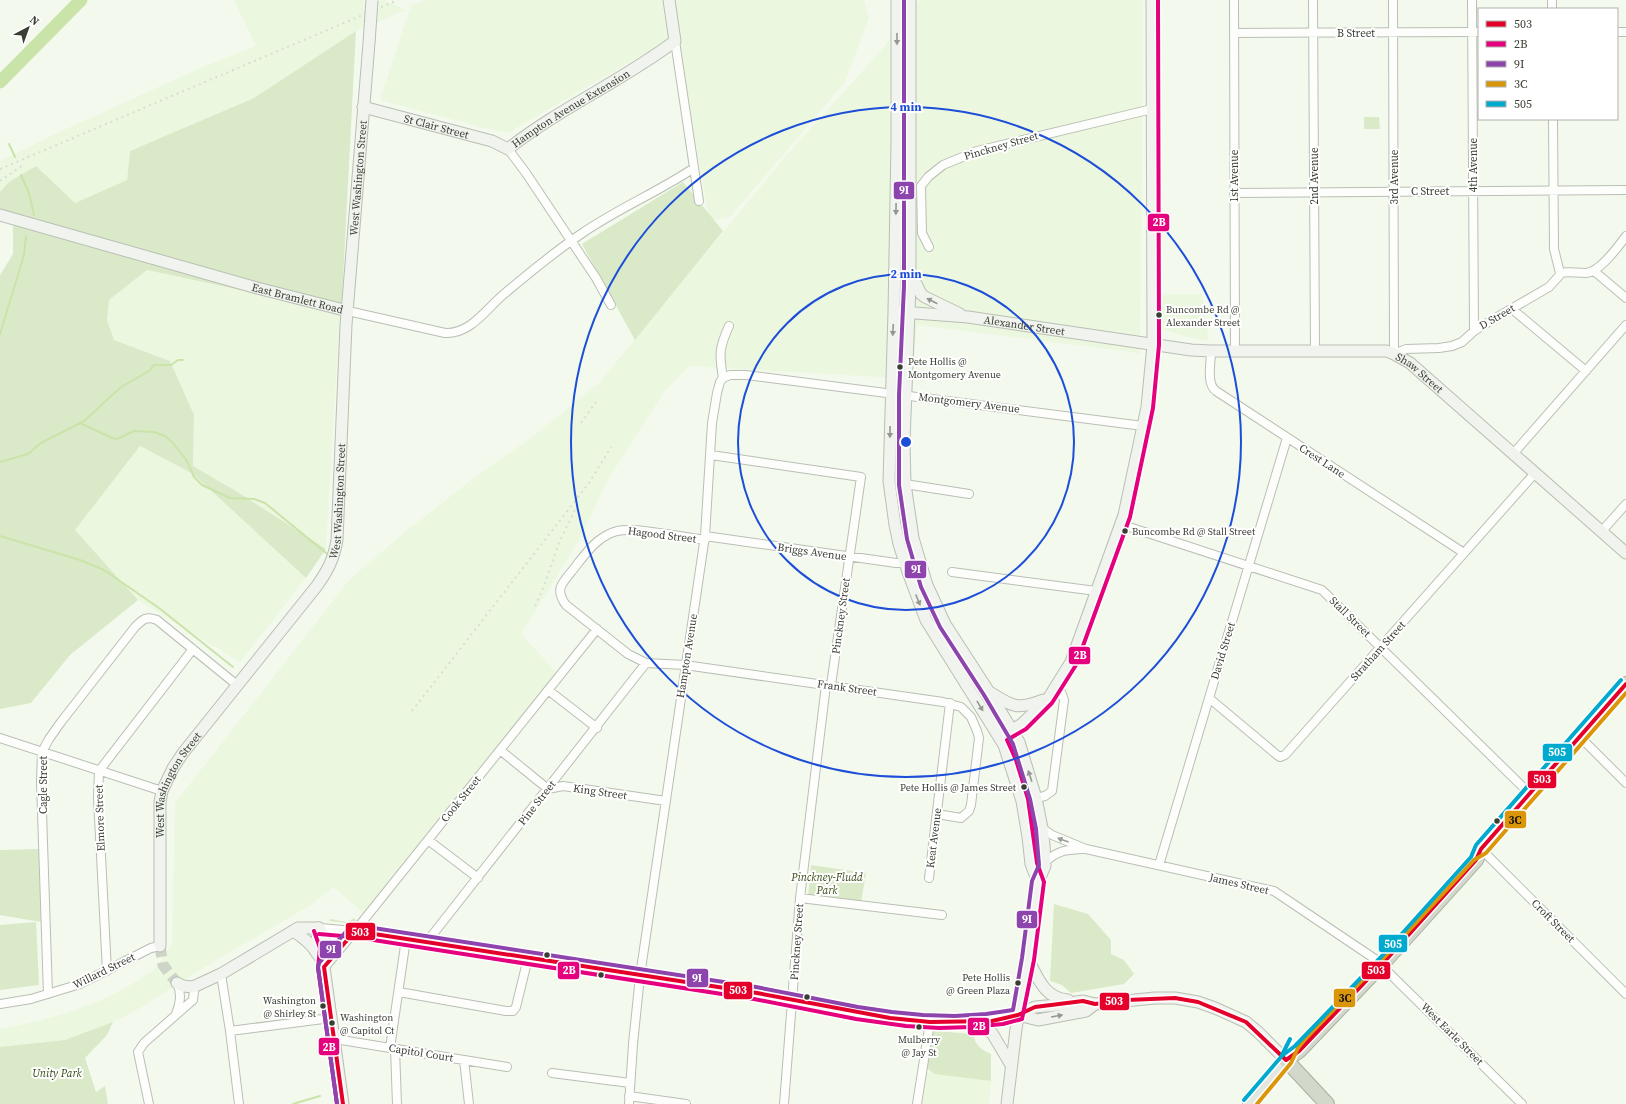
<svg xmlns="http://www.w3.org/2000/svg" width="1626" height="1104" font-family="'Source Serif 4',serif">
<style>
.built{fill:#ecf7df}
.green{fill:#daeac8}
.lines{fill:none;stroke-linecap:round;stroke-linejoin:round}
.stream{stroke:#cae3a9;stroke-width:2}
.river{stroke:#cae3a9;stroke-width:13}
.secondary-tunnel{stroke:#ced4c8;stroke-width:11;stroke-dasharray:11 5.5;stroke-linecap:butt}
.street-casing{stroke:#b9bfb4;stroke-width:10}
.secondary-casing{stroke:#b9bfb4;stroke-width:13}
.primary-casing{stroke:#a7ae9e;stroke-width:14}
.highway-casing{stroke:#a7ae9e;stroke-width:16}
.street{stroke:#fdfefc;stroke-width:8}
.secondary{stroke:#f0f3ee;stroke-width:11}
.primary{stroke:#e4e7df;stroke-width:12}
.highway{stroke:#d3d8cd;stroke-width:14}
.rail{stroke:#dadcd8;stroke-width:2;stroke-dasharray:2 4;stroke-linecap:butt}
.secondary-bridge-casing{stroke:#b9bfb4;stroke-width:13;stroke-linecap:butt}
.secondary-bridge{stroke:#f0f3ee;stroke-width:11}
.bus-1-casing{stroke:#fff;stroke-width:7}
.bus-2-casing{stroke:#fff;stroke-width:7}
.bus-3-casing{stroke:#fff;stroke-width:7}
.bus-4-casing{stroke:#fff;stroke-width:7}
.bus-5-casing{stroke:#fff;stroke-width:7}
.bus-1{stroke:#e4002b;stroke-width:4}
.bus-2{stroke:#e5007d;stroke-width:4}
.bus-3{stroke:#8e44ad;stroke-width:4}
.bus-4{stroke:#da9608;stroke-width:4}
.bus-5{stroke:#00a9ce;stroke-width:4}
.oneway{fill:#949890}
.oneway2{fill:#9b9e98}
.ring{fill:none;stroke:#1d4ed8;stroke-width:2}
.bus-dot{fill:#393e33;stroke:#fff;stroke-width:1.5}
.labels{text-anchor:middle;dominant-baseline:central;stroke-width:4;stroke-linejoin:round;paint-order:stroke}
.bus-label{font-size:10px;fill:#393e33;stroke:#fff;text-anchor:start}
.street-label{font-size:11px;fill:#393e33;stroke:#fff}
.park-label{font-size:11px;font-style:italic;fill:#354913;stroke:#fff}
.centre{fill:#1d4ed8;stroke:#fff;stroke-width:2}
.ring-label{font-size:12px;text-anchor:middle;font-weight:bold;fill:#1d4ed8;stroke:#fff;stroke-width:4;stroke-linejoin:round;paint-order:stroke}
.line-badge{stroke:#fff;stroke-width:1.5}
.badge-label{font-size:11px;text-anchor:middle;font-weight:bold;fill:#fff}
.pale-badge-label{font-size:11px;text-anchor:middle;font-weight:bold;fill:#111}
</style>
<rect width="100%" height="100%" fill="#f3f9ed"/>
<!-- built -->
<path class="built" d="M234 0H364V2L384 0 406 10 356 31 254 98 130 151 127 180 75 203 9 182 0 192V161L53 135 198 69 256 46Z
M426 0H662L668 40 508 133 484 128 380 100 411 5Z
M672 0H864L869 18 845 82 730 217 709 221Z
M920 0H1143V81L1140 354 1132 352 917 325 912 379 689 366 664 392 609 478 578 542 521 634 557 673 367 916 333 887 311 905 198 971 135 1011 113 1022 39 1050 0 1057V1029L34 1022 67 1013 104 999 129 986 155 969 172 944 175 803 350 579 405 532 474 478 535 435 600 382 785 157 878 54Z
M147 270 340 311 326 549 241 494 193 466 194 415 170 361 114 340 107 320 109 300Z
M1162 294H1202L1209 341 1191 338 1161 329Z
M140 446 193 474 306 578 240 662 138 600 75 530Z
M926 1072 991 1081 989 1104H922Z"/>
<!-- green -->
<path class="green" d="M356 31 342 299 340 311 147 270 109 300 107 320 114 340 170 361 194 415 193 466 241 494 326 549 306 578 193 474 140 446 75 530 138 600 70 655 31 703 0 709V275L13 254V221L0 212V192L9 182 36 166 75 203 127 180 130 151 254 98Z
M1364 117H1379L1380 129H1364Z
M683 182 723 231 635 340 582 244Z
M39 849 41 922 0 915V850Z
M811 865 866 873 861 903 808 896Z
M1054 904 1088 914 1111 940V954L1124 960 1134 974 1124 984 1071 993 1062 985 1050 981Z
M354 918 357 921 354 924 329 921 330 919 347 922Z
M36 922 39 985 0 990V925Z
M113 1022 107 1035 85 1058 96 1092 105 1086 108 1104H0V1047L65 1040Z
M934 1031 974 1034C974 1045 982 1050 991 1054V1081L934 1074 927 1068 931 1036Z"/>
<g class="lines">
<!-- stream -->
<path class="stream" d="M9 144 15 157
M21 175 29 193 34 215
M0 334 24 255 26 236
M80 423 112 438 117 439 134 431 154 432 165 436 173 443 187 461 194 477 202 485 230 498 254 499 265 503 326 553
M0 462 28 454 41 443 84 421 121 387 149 371 154 365H171L178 360H183
M0 536 80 560 104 570 159 608 233 667
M293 1104 320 1096"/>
<!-- river -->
<path class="river" d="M0 82 81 0"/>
<!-- secondary-tunnel -->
<path class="secondary-tunnel" d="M160 946 163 965 177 983"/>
<!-- street casing -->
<g class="street-casing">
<path id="street" d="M1234 0 1235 351
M1313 0 1315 351
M1393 0 1394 354 1406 349 1439 348 1452 346 1462 342 1474 331 1487 323 1549 287 1559 276 1560 273
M1472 0 1474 331
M1552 0V9
M1617 32H1626
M1234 33 1479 32
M675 41 699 201
M1553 119 1554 249 1560 273
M508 149 526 173 596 278 611 305
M1234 193 1626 190
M929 247 922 233 921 186 928 177 943 165 977 151 1152 109
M1594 271 1626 298
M1560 273C1568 271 1576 273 1585 273 1599 273 1618 247 1626 236
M1512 309 1586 371
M348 311 445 333C471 334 486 309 504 294 529 273 554 252 581 234 617 209 658 192 694 168
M1211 351C1211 363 1206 384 1216 391L1464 553
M723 378C719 354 719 348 729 326
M1513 454 1626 325
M711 455 861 477 831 685
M905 484 969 494
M1120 524 1322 590 1529 793
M1602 531 1626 504
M705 536 896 563H920
M705 540C683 537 636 527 617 531 610 533 603 537 598 541 588 549 580 561 572 571 561 584 555 590 566 605L628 654 646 663 685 665 943 702 961 707 971 717 977 731 979 738 971 805 969 811 961 818 937 814
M952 572 1096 591
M548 690 597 728
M1209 698 1277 755 1280 757 1285 755 1535 473
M1580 737 1626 783
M0 738 162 791
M500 750 548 789 563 786 666 801
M1022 801 1045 796 1052 791 1064 700 1061 692 1055 687
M1042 828 1052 835 1086 849 1274 891 1375 959
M428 840 478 878
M1481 849 1626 994
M1045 862C1059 850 1065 850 1083 849
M1159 865 1287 438
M929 878 950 703
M800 898 942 915
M319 928 355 931C488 953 622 972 755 993 800 1000 845 1013 891 1018 933 1024 977 1024 1018 1015
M426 943 646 663
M1381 965 1522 1104
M325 967 355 931 597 629
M107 971 98 798 99 771 193 649
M221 974 230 1031 239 1104
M399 992 506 1011H513L516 1007 528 958
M48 994 41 782 42 752 49 739 61 722 135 627C143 619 146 616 157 620L237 685
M0 1004 31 999 80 984 151 948 160 946
M176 1014C180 1003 182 994 177 983
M230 1031 331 1018
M335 1039 507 1067
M390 1048 406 939
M395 1049 397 1104
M464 1060 469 1104
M552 1073 630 1083
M629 1096 686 1104
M149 1104 138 1052 144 1043 193 1000 194 991 193 987
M629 1104 633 1044 640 976 705 536 712 423 717 393 720 382 723 378 730 375H746L1143 426
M784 1104 800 898 826 685
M917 1104 930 1022"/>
</g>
<!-- secondary casing -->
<g class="secondary-casing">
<g id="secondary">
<path d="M897 0V142L894 311 889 481 895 525 899 544 908 572 926 620 1004 745 1022 801 1028 837 1031 864 1038 882"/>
<path d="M910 0V286L904 441 905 484 913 538 927 585 945 624 989 692 1019 742 1036 798 1042 828 1044 845 1045 866 1038 882 1028 959 1016 1029 1007 1104"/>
<path id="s1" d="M363 107 492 141 508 149C560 108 622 81 675 41L669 0"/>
<path id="s2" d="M0 215 257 288 348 311"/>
<path d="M911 273 921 294 925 297 960 314"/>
<path id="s3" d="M902 312 968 317 1191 350 1211 351H1387L1394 354 1410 363 1626 553"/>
<path d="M991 693C1013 707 1018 710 1043 700"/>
<path d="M1007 733 1022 724 1048 699 1071 662 1124 515 1147 407 1153 345 1152 0"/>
<path d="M319 928C315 942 318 954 324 967L343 1104"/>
<path d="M319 928C326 941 328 952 324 967"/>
<path d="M293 931C303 937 312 944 318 955"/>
<path id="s4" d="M160 946V802L162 791 173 768 183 753 316 587C327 572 334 559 337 540L346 325 369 43"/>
<path d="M1028 959C1038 978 1044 998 1068 1000"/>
<path d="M177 983 183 986 193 987 221 974 298 928H319"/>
<path d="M1018 1015 1035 1007 1057 1005 1083 1001 1095 1004 1155 998H1175L1198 1002 1215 1008 1246 1022 1258 1032 1286 1060"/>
<path d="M1018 1015 1038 1020 1086 1011 1095 1004"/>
<path d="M971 1021 992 1033 1011 1065"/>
</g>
</g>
<!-- primary casing -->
<g class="primary-casing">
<path id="primary" d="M1249 1104 1286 1060"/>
</g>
<!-- highway casing -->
<g class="highway-casing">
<path id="highway" d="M1286 1060 1299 1051 1385 961 1476 860 1481 849 1626 684
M1286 1060 1327 1104"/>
</g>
<!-- street -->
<use href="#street" class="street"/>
<!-- secondary -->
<use href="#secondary" class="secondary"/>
<!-- primary -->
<use href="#primary" class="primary"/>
<!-- highway -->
<use href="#highway" class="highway"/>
<!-- rail -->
<path class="rail" d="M0 169 398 0
M0 181 23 165
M581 423 598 399
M535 606 542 591 560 540 578 504
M412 711 589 483 611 447"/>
<!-- secondary-bridge casing -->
<g class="secondary-bridge-casing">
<path id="secondary-bridge" d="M369 43 372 0"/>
</g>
<!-- secondary-bridge -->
<use href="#secondary-bridge" class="secondary-bridge"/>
<!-- bus-1 casing -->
<g class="bus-1-casing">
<path id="bus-1" d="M1286 1060 1299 1051 1385 961 1476 860 1481 849 1626 684
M343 1104 324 967 355 931 757 993 890 1018 930 1022 992 1021 1018 1015 1035 1007 1083 1001 1095 1004 1127 1000 1175 998 1198 1002 1246 1022 1286 1060"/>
</g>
<!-- bus-2 casing -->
<g class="bus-2-casing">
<path id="bus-2" d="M314 931 320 948 318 968 337 1104
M319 934 354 937 754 999 856 1019 906 1026 939 1028 971 1027 1003 1024 1022 1019 1034 960 1044 882 1037 863 1028 799 1016 760 1007 740 1026 729 1052 703 1076 665 1130 517 1153 408 1159 345 1158 0"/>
</g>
<!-- bus-3 casing -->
<g class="bus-3-casing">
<path id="bus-3" d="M337 1104 318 967 319 963 350 927 354 925 756 987 858 1007 892 1012 923 1015 955 1016 986 1014 1013 1010 1022 958 1032 881 1039 865 1036 829 1030 799 1013 744 984 695 940 627 921 587 907 539 899 485V395L904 286V0"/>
</g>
<!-- bus-4 casing -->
<g class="bus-4-casing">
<path id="bus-4" d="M1257 1104 1291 1063 1298 1048 1307 1037 1379 963 1474 860 1486 853 1626 693"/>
</g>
<!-- bus-5 casing -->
<g class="bus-5-casing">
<path id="bus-5" d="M1283 1055 1295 1046 1381 957 1471 857 1476 845 1621 680
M1244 1100 1281 1057 1290 1039"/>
</g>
<!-- bus-1 -->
<use href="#bus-1" class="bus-1"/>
<!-- bus-2 -->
<use href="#bus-2" class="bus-2"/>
<!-- bus-3 -->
<use href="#bus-3" class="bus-3"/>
<!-- bus-4 -->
<use href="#bus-4" class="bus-4"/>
<!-- bus-5 -->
<use href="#bus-5" class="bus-5"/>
</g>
<!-- one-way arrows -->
<defs><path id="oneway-solid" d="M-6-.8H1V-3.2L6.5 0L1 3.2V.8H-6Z"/></defs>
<g class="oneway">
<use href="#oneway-solid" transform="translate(897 39) rotate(90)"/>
<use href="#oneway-solid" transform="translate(896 209) rotate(91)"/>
<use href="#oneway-solid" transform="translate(932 301) rotate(-153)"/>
<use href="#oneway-solid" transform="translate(893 330) rotate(93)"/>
<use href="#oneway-solid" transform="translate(890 432) rotate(91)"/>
<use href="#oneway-solid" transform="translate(918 600) rotate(68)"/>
<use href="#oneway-solid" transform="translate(980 706) rotate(59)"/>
<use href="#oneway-solid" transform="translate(1030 776) rotate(-108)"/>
<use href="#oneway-solid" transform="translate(1057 1016) rotate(-10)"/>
</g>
<use class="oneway2" href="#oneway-solid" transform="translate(1063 840) rotate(-160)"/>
<!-- distance rings -->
<g class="ring">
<circle cx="906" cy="442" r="168"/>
<circle cx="906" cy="442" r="335"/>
</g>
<!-- markers -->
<g class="bus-dot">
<circle cx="1159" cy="315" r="3.5"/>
<circle cx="900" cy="367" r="3.5"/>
<circle cx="1125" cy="531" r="3.5"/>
<circle cx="1024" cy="787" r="3.5"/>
<circle cx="1497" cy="821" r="3.5"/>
<circle cx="547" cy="955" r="3.5"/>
<circle cx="601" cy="975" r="3.5"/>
<circle cx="1018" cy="983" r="3.5"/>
<circle cx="807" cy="997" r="3.5"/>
<circle cx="323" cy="1006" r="3.5"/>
<circle cx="332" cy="1023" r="3.5"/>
<circle cx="919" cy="1027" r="3.5"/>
</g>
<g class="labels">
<!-- bus labels -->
<g class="bus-label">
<text x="1166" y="309">Buncombe Rd @<tspan x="1166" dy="13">Alexander Street</tspan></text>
<text x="908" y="361">Pete Hollis @<tspan x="908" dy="13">Montgomery Avenue</tspan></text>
<text x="1132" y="531">Buncombe Rd @ Stall Street</text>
<text x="1016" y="787" text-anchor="end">Pete Hollis @ James Street</text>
<text x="1010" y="977" text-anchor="end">Pete Hollis<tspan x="1010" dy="13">@ Green Plaza</tspan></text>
<text x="316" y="1000" text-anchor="end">Washington<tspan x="316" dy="13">@ Shirley St</tspan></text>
<text x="340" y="1017">Washington<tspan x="340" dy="13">@ Capitol Ct</tspan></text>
<text x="919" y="1039" text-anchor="middle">Mulberry<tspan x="919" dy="13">@ Jay St</tspan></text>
</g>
<!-- street labels -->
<g class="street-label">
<text x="1356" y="33">B Street</text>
<text stroke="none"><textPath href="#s1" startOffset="226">Hampton Avenue Extension</textPath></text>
<text stroke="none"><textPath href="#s1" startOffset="76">St Clair Street</textPath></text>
<text transform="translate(1001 146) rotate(-16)">Pinckney Street</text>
<text transform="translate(1473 165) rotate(-90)">4th Avenue</text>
<text transform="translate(1234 176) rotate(-90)">1st Avenue</text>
<text transform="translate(1314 176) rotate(-90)">2nd Avenue</text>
<text transform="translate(1394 177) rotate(-90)">3rd Avenue</text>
<text stroke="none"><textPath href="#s4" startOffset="826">West Washington Street</textPath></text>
<text x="1430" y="191">C Street</text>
<text stroke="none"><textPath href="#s2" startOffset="309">East Bramlett Road</textPath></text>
<text transform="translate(1497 317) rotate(-30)">D Street</text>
<text stroke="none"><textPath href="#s3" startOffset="123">Alexander Street</textPath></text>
<text stroke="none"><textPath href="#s3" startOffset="527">Shaw Street</textPath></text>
<text transform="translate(969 403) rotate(7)">Montgomery Avenue</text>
<text transform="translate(1322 461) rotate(33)">Crest Lane</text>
<text stroke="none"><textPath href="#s4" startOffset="502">West Washington Street</textPath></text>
<text transform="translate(662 535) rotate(7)">Hagood Street</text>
<text transform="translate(812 552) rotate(8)">Briggs Avenue</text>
<text transform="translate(841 616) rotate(-82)">Pinckney Street</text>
<text transform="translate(1350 617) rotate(44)">Stall Street</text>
<text transform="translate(1223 651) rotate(-73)">David Street</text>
<text transform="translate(1378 651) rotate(-48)">Stratham Street</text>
<text transform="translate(687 656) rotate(-81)">Hampton Avenue</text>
<text transform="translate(847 688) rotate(8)">Frank Street</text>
<text transform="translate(43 785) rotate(-90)">Cagle Street</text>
<text stroke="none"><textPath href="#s4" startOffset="166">West Washington Street</textPath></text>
<text transform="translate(600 792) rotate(8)">King Street</text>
<text transform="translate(461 799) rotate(-51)">Cook Street</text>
<text transform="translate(537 803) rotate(-52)">Pine Street</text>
<text transform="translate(100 818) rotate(-92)">Elmore Street</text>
<text transform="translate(934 838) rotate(-83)">Keat Avenue</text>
<text transform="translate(1239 884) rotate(13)">James Street</text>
<text transform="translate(1553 921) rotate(45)">Croft Street</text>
<text transform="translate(797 942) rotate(-86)">Pinckney Street</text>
<text transform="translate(104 971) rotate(-26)">Willard Street</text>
<text transform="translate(1452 1034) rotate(45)">West Earle Street</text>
<text transform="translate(421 1053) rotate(9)">Capitol Court</text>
</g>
<!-- park labels -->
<g class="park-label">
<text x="827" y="877">Pinckney-Fludd<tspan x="827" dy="13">Park</tspan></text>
<text x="57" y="1073">Unity Park</text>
</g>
</g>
<circle cx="906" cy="442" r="6" class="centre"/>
<g class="ring-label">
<text x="906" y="111">4 min</text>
<text x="906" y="278">2 min</text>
</g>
<g class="line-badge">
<rect x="893" y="181" width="22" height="19" rx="4" fill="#8e44ad"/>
<rect x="1147" y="213" width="23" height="19" rx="4" fill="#e5007d"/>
<rect x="904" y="560" width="23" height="19" rx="4" fill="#8e44ad"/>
<rect x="1068" y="646" width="23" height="19" rx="4" fill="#e5007d"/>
<rect x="1542" y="743" width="31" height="19" rx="4" fill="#00a9ce"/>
<rect x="1527" y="770" width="30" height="19" rx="4" fill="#e4002b"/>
<rect x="1504" y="810" width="23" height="19" rx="4" fill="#da9608"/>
<rect x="1016" y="910" width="22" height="19" rx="4" fill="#8e44ad"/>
<rect x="345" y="922" width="31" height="19" rx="4" fill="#e4002b"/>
<rect x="1378" y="934" width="30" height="19" rx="4" fill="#00a9ce"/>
<rect x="319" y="940" width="23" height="19" rx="4" fill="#8e44ad"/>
<rect x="557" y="961" width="23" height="19" rx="4" fill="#e5007d"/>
<rect x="1361" y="961" width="30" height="19" rx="4" fill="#e4002b"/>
<rect x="686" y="968" width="23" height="20" rx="4" fill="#8e44ad"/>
<rect x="723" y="981" width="30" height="19" rx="4" fill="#e4002b"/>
<rect x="1333" y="988" width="23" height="20" rx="4" fill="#da9608"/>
<rect x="1099" y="992" width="31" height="19" rx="4" fill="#e4002b"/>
<rect x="967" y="1017" width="23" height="19" rx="4" fill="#e5007d"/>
<rect x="318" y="1037" width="22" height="19" rx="4" fill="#e5007d"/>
</g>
<g class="badge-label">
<text x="904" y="194">9I</text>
<text x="1159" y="226">2B</text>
<text x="916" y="573">9I</text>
<text x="1080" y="659">2B</text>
<text x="1557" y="756">505</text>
<text x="1542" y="783">503</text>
<text x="1027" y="923">9I</text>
<text x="360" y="936">503</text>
<text x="1393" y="948">505</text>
<text x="331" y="953">9I</text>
<text x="569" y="974">2B</text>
<text x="1376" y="974">503</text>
<text x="697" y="982">9I</text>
<text x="738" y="994">503</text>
<text x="1114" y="1005">503</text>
<text x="979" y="1030">2B</text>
<text x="329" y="1051">2B</text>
</g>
<g class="pale-badge-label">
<text x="1515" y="824">3C</text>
<text x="1345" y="1002">3C</text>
</g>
<!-- legend -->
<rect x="1478" y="8" width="140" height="112" fill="#ffffff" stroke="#b0b2ad"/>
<rect x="1486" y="21" width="20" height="6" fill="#e4002b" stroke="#b0b2ad"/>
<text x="1514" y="28" font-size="12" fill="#393e33">503</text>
<rect x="1486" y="41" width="20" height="6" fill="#e5007d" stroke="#b0b2ad"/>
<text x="1514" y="48" font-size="12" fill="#393e33">2B</text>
<rect x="1486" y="61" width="20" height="6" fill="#8e44ad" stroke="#b0b2ad"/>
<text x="1514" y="68" font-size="12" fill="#393e33">9I</text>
<rect x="1486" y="81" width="20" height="6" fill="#da9608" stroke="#b0b2ad"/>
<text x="1514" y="88" font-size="12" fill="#393e33">3C</text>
<rect x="1486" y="101" width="20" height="6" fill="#00a9ce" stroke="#b0b2ad"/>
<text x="1514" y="108" font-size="12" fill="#393e33">505</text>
<!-- north arrow -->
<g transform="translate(28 28) rotate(41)" stroke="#ffffff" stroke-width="3" paint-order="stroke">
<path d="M0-3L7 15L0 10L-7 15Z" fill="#393e33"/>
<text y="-6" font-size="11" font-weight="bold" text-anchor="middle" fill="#393e33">N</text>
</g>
</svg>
